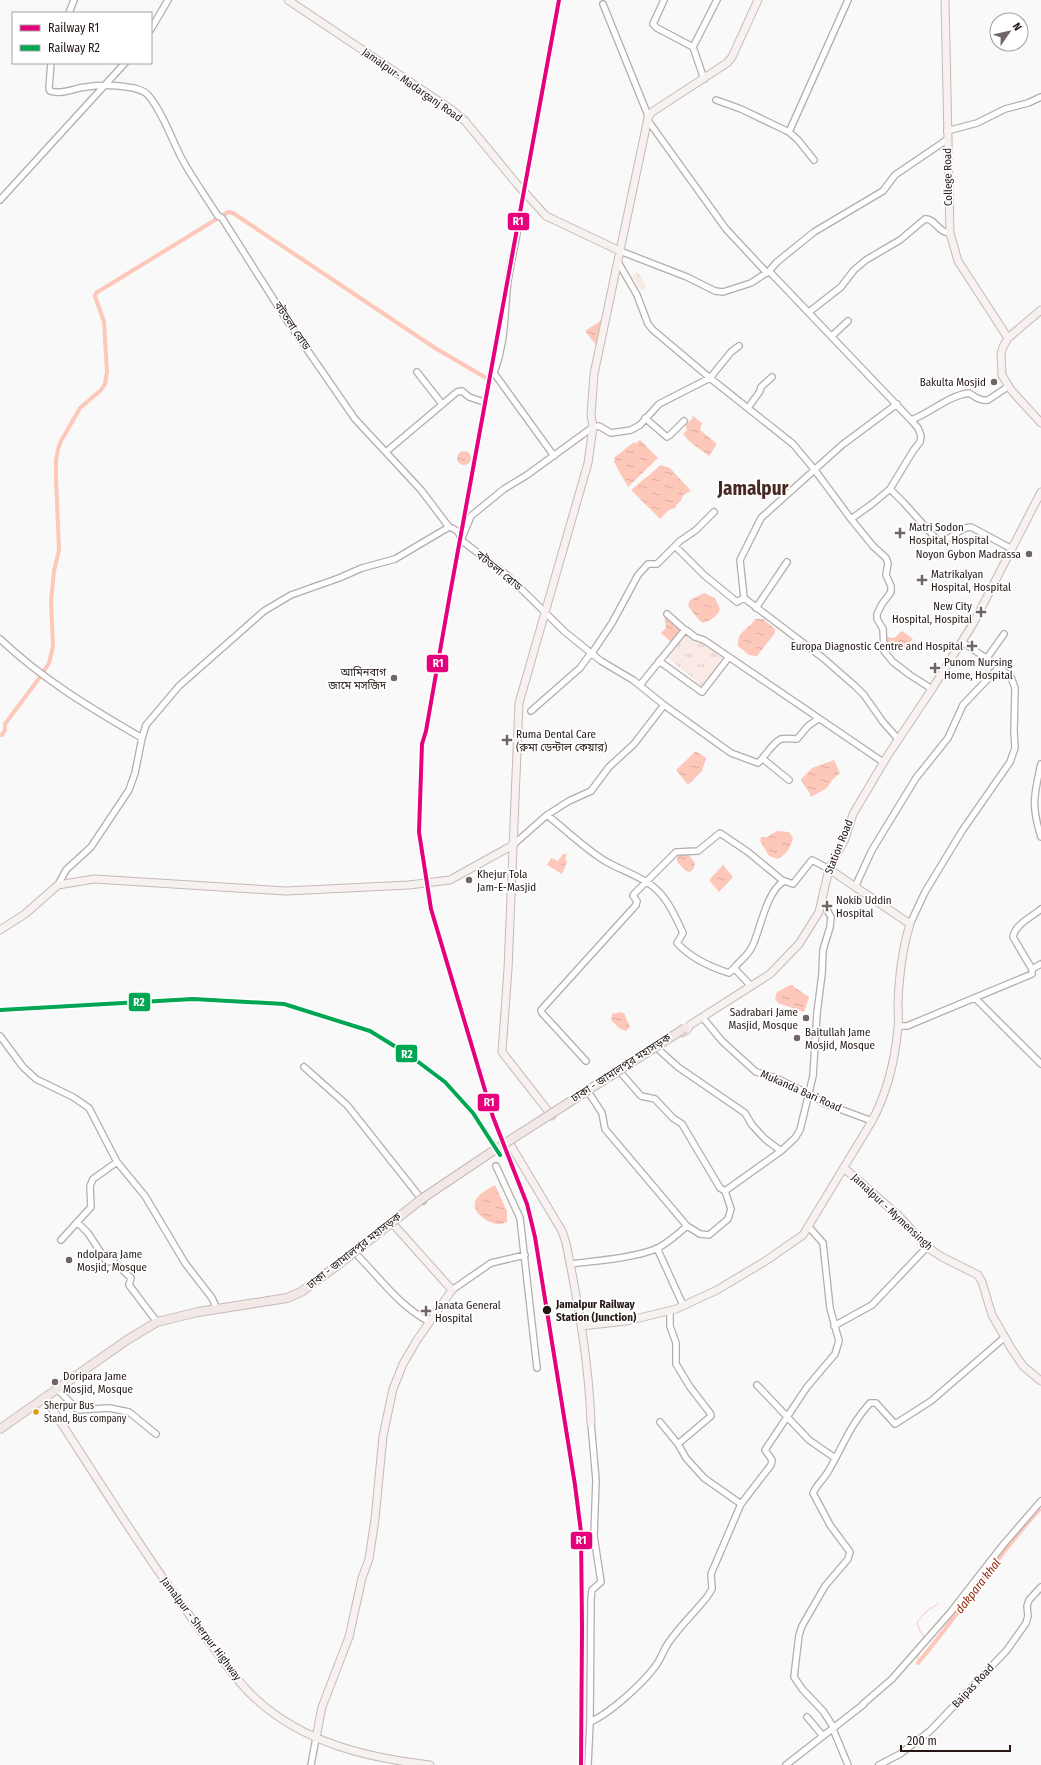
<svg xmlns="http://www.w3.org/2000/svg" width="1041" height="1765" font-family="'Fira Sans Condensed','Noto Sans Bengali',sans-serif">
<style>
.park{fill:url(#park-tufts)}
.water{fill:url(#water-ripples)}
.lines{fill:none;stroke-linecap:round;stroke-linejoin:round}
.stream{stroke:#fdc7b9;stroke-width:1}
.canal{stroke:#fdc7b9;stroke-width:4}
.minor-casing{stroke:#b3adab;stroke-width:8}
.major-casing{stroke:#c5bab7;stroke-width:9}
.highway-casing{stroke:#c5bab7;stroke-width:10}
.minor{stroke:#fefefe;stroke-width:5.5}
.major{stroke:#f7f1f0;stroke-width:7}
.highway{stroke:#f2e9e6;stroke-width:8}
.highway-bridge-casing{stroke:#c5bab7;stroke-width:10;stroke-linecap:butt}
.highway-bridge{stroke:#f2e9e6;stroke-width:8}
.rail-1-casing{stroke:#fff;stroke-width:7}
.rail-2-casing{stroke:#fff;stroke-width:7}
.rail-1{stroke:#e5007d;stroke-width:4}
.rail-2{stroke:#00a651;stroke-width:4}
.poi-dot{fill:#6f6564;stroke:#fff;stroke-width:1.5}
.stop-dot{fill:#241613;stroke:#fff;stroke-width:1.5}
.bus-dot{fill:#e29802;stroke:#fff;stroke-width:1.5}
.labels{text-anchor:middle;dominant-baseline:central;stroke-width:3.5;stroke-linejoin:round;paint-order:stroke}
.bus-label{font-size:10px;fill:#241613;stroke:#fff;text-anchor:start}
.street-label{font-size:11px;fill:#241613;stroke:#fff}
.poi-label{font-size:11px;fill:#241613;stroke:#fff;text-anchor:start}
.stop-label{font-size:11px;font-weight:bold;fill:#241613;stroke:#fff;text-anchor:start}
.water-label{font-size:12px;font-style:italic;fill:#952709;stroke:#fff}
.town-label{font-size:19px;font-weight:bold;fill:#482921;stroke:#fff}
.line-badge{stroke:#fff;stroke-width:1.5}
.badge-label{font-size:11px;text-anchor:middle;font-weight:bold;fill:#fff}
</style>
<defs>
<pattern id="park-tufts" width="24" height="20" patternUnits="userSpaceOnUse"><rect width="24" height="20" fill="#faeae6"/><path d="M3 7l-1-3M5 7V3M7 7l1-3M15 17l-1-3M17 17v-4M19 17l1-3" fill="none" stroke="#d6c8c4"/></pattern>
<pattern id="water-ripples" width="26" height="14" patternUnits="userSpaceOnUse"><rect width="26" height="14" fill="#fdc7b9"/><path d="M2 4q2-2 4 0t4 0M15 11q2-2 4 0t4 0" fill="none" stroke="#d9aa9e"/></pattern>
</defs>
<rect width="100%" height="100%" fill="#f9f9f9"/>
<!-- park -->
<path class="park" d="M637 271 647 287 641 291 632 276Z
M684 628 725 660 704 687 664 655Z"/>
<!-- water -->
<path class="water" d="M602 320 597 346 585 331Z
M693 416 702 423 700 430 717 444 709 456 689 441 683 434 687 430 685 425 692 419Z
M640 440 658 458 628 487 614 462 615 457 634 442 636 443Z
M457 458a7 7 0 1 1 14 0a7 7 0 1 1-14 0Z
M661 465 670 468 691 491 683 495 681 501 677 504 675 508 669 510 660 519 631 490Z
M704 593 715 598 720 609C718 616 710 621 703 623L699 620 688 606 690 600Z
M668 610 686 627 672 643 661 633 666 628 664 613Z
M755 619H763L775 629V633L757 656 749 655 738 646C737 630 748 631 755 619Z
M902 631 913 639 901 651 896 647 892 649 887 648V637L894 638Z
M696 751 706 758 702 771 688 785 676 770Z
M834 760 840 773 832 780 827 788 811 797C809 789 803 787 801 779L812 768Z
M777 831 789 832 793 837C791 847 787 854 778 859L769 856 760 841 761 837H767Z
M563 854H567L565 859 567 862 562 874 547 865 551 858 558 861Z
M682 854H688L695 863 694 868 690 872 686 871 677 862V857Z
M723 865 733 877 719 892 709 880Z
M790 985H793L794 987 809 997 804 1012 778 1003 775 999 777 992Z
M621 1012 624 1013 630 1027 626 1031 619 1028 611 1020 612 1014Z
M495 1185 507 1211V1222C505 1222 503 1224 500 1224 490 1225 467 1211 477 1198 480 1193 490 1188 495 1185Z"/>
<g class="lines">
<!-- stream -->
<path class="stream" d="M925 1638 920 1631 917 1622 927 1611 938 1604
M918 1663V1655L922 1649"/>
<!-- canal -->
<path class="canal" d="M0 735H2L5 730V724L40 677 49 663 53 647 51 601 54 571 59 550 56 479V460L58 449 61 441 80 408 101 390 105 384 107 372 104 322 95 296 96 293 228 212 233 213 435 348 488 379
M918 1663C960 1613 995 1558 1039 1510"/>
<!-- minor casing -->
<g class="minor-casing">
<path id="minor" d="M664 0 653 24 657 28 693 47 704 79
M603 4 647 113 649 122 726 229 767 273
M69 13 74 0
M151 29 168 0
M693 47 717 0
M51 63 49 88 50 91C62 95 74 88 86 87 97 85 108 85 119 86 128 87 142 88 148 95 162 111 172 140 182 159 193 179 206 197 218 216L222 218 288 322 355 419 421 490 449 527C457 530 460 532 461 540L508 576 565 632 601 661 633 680 664 705 731 753 758 763C766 756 772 743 781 739 785 738 792 739 797 739L808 726 818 719
M716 100 741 109 789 132 798 140 814 160
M947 131 977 123 1005 109 1028 103 1041 97
M789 132 848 0
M0 200 125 63
M517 233C514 252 508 273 507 291 504 322 505 343 494 373L554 456
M620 251 687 277 715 291 723 292 751 283 769 271 911 420C931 413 947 396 969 393 975 397 980 401 988 400L1009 386
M618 262 637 295 648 324 653 330 710 378 793 444 814 469 851 519 873 546 886 558 888 563 886 575 891 586V592L882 604 877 614V619L883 629 884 651 893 662 910 675 932 689
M769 271 777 262 814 232 883 191 895 175 948 139
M809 312 841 287 854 270 866 260 900 240 925 219C935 218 938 233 950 233
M832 336 848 321
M417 372 442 404
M748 408 760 391 761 387 772 377
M645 418 667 437 670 435 684 421
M387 451 457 392 462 391 469 397 484 402
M890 489 904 503 939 542C951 542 958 527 971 527L1012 549
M851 519 872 504 890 489 913 451 920 442 921 436 918 428 911 420
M462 538 471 516 504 489 527 475 593 427 599 426 611 433 631 430 640 425 659 404 710 378 731 352 739 346
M675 546 704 575 737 602 744 598 823 658 855 686 864 695 883 722 898 739
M744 598 740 560 761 518 842 445 897 404
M756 608 787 562
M667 614 685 630
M0 639C42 679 92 709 142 738
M592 653 612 623 638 575 648 564H657L680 541 696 530 714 512
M987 658 1004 634
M659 661 702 692 729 657
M640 685 684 631 686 630 695 637 704 640 883 762
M531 711 580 668 591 653
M763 759 789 780
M1041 764C1034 795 1031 806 1041 837
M547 815C566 830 584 848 605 861 624 872 651 879 664 898 672 908 678 922 683 933L677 943C691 958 710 967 729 973L734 968 751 986
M513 845 547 815 569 801 591 791 609 767 634 744 664 705
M58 885 66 870 91 847 129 790 135 773 142 738 146 725 179 686 264 611 291 595 339 578 362 568 395 559 449 527
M855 887 872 850 916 778 948 738 963 705 999 667
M910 924 925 892 962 831 1010 762 1015 748 1014 732 1015 688 1011 677 995 664 962 642
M734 968C739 962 748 955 752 947 761 928 766 892 784 881
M1032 969 1041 964
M975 998 1041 1064
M703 1018 722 1041 756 1072 776 1078 809 1094 826 1104 872 1121
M898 1026H907L1032 974V969L1013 937C1015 924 1032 917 1041 909
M0 1036 23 1067 36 1079 73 1097 89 1108 117 1162 145 1196 185 1263 212 1298 217 1309
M658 1049 678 1067 745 1113 752 1125 765 1139 781 1151
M586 1061 542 1013 541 1010 636 905 637 901 633 896 634 894 676 852 698 851 720 833 748 852 782 880 793 884 812 860 829 869
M304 1067 347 1105 423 1201
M589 1093 602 1113 605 1129 687 1226 700 1234 709 1235 728 1219 731 1209 725 1191 720 1188 682 1124 673 1118 655 1099 641 1096 621 1073
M496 1166 520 1218 537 1368
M725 1191 781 1151 795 1138 800 1130 813 1076 817 1013 822 974 823 950 830 927 831 917 822 901
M77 1222 88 1233 107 1262 113 1261 131 1278 129 1285 157 1322
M61 1240 91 1207 90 1186 93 1179 117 1162
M657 1248 683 1305
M357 1255C380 1278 400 1307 430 1322
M570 1264C594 1261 636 1258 658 1248 669 1242 678 1234 687 1226
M452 1290 491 1263 525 1255
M670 1311V1326L676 1343V1364L690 1387 710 1413 711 1416 678 1444
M834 1326 872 1305 927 1247
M757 1385 809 1440 835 1458
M57 1389 78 1410 109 1408 129 1412 156 1434
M660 1422 678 1444 686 1458 704 1478 741 1504
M863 1704 892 1679 950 1613 1003 1545 1041 1501
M807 1717 823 1736
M590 1722C609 1714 641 1685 654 1668 661 1660 663 1650 669 1642 680 1626 695 1612 707 1597L712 1589 711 1574 741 1504 771 1465 772 1460 765 1450 807 1387 835 1354 839 1341 830 1308 823 1243 809 1227
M834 1728 823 1711 803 1690 794 1677 799 1635 802 1626 825 1586 848 1559 850 1552 830 1525 813 1493C817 1484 825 1478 829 1470 844 1444 850 1425 870 1403H876L895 1424 931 1401 1005 1337
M833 1729 848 1765
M311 1765 316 1738
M588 1765 590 1722 591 1598 592 1590 601 1582 594 1536 596 1480 591 1423
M786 1765 864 1704
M879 1765 900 1754 930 1731 1007 1650 1026 1623 1028 1616 1027 1606 1029 1600 1041 1587"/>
</g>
<!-- major casing -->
<g class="major-casing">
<path id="major" d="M288 0 452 110 465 121 516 183 546 216 620 251
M945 0 950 233 958 261 1008 338
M1041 310 1008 338 1003 347 1001 354 1002 375 1011 390 1041 423
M0 930 25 914 58 885 94 879 286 891 409 885 450 880 513 845
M682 1033 687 1030 690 1025 770 974 799 944 819 912 829 869 845 839 853 814 888 755 932 689 973 624 1041 492
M552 1116 502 1052 508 969 519 703 588 463 593 427 591 415 594 374 648 118 652 112 727 63 732 57 758 0
M510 1144 562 1231 566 1243C578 1302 589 1363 591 1423
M844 1168 900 1217 927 1247 942 1257 978 1275 982 1282 992 1315 1011 1348 1023 1366 1041 1381
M581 1326 627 1321 676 1309 717 1290 764 1262 803 1235 872 1121C888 1091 895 1061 898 1027 899 1019 898 1011 898 1003 899 976 902 950 910 924L829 869
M45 1398C96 1476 145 1556 201 1631 219 1654 234 1679 256 1699 304 1743 368 1758 430 1765
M316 1738 322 1707 349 1637 362 1578 369 1559 375 1519 383 1436 393 1389 403 1364 417 1340 452 1290 394 1225"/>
</g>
<!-- highway casing -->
<g class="highway-casing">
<path id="highway" d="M0 1429 127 1340 157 1322 198 1312 287 1298 301 1292 339 1264"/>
</g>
<!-- minor -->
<use href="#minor" class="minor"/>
<!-- major -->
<use href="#major" class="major"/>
<!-- highway -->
<use href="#highway" class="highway"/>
<!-- highway-bridge casing -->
<g class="highway-bridge-casing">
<path id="highway-bridge" d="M339 1264 423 1198 490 1153 685 1028"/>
</g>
<!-- highway-bridge -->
<use href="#highway-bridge" class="highway-bridge"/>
<!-- rail-1 casing -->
<g class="rail-1-casing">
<path id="rail-1" d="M559 0 450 594 426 731 422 744 419 832 431 909 493 1117 527 1204 535 1237 575 1485 581 1532 582 1628 581 1765"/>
</g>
<!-- rail-2 casing -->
<g class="rail-2-casing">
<path id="rail-2" d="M0 1010 193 999 284 1004 370 1031 409 1055 445 1082 473 1113 500 1155"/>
</g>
<!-- rail-1 -->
<use href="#rail-1" class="rail-1"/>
<!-- rail-2 -->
<use href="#rail-2" class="rail-2"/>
</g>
<!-- markers -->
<g class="poi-dot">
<circle cx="994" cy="382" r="4"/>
<path d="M898 527h4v4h4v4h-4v4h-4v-4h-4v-4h4z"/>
<circle cx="1029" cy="554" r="4"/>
<path d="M920 574h4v4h4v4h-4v4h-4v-4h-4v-4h4z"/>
<path d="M979 606h4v4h4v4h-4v4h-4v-4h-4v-4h4z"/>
<path d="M970 640h4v4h4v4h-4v4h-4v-4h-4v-4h4z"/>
<path d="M933 662h4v4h4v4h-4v4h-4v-4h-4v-4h4z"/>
<circle cx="394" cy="678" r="4"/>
<path d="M505 734h4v4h4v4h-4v4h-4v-4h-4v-4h4z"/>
<circle cx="469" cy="880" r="4"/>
<path d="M825 900h4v4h4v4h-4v4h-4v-4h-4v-4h4z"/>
<circle cx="806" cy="1018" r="4"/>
<circle cx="797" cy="1038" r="4"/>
<circle cx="69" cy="1260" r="4"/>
<path d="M424 1305h4v4h4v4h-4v4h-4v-4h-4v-4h4z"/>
<circle cx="55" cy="1382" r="4"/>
</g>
<circle class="stop-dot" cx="547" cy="1310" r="5"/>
<circle class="bus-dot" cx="36" cy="1412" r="3.5"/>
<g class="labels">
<!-- bus labels -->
<g class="bus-label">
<text x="44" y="1406">Sherpur Bus<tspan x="44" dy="13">Stand, Bus company</tspan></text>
</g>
<!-- street labels -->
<g class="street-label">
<text transform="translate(412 85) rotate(35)">Jamalpur- Madarganj Road</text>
<text transform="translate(948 177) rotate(-91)">College Road</text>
<text transform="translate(292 326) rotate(56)">বটতলা রোড</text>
<text transform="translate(499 571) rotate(39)">বটতলা রোড</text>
<text transform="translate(839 847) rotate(-68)">Station Road</text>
<text transform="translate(621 1068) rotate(-33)">ঢাকা - জামালপুর মহাসড়ক</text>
<text transform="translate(801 1091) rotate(24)">Mukanda Bari Road</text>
<text transform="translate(892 1212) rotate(43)">Jamalpur - Mymensingh</text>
<text transform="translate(354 1251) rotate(-38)">ঢাকা - জামালপুর মহাসড়ক</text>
<text transform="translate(201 1629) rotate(53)">Jamalpur - Sherpur Highway</text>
<text transform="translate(973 1686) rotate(-47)">Baipas Road</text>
</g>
<!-- poi labels -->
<g class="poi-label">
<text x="986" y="382" text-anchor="end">Bakulta Mosjid</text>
<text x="909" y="527">Matri Sodon<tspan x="909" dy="13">Hospital, Hospital</tspan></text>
<text x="1021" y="554" text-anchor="end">Noyon Gybon Madrassa</text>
<text x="931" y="574">Matrikalyan<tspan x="931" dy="13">Hospital, Hospital</tspan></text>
<text x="972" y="606" text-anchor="end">New City<tspan x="972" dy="13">Hospital, Hospital</tspan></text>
<text x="963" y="646" text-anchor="end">Europa Diagnostic Centre and Hospital</text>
<text x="944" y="662">Punom Nursing<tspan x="944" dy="13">Home, Hospital</tspan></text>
<text x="386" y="672" text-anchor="end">আমিনবাগ<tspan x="386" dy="13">জামে মসজিদ</tspan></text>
<text x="516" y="734">Ruma Dental Care<tspan x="516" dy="13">(রুমা ডেন্টাল কেয়ার)</tspan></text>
<text x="477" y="874">Khejur Tola<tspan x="477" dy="13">Jam-E-Masjid</tspan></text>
<text x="836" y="900">Nokib Uddin<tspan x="836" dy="13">Hospital</tspan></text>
<text x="798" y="1012" text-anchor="end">Sadrabari Jame<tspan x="798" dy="13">Masjid, Mosque</tspan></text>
<text x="805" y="1032">Baitullah Jame<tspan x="805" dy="13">Mosjid, Mosque</tspan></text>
<text x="77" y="1254">ndolpara Jame<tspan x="77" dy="13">Mosjid, Mosque</tspan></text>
<text x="435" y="1305">Janata General<tspan x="435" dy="13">Hospital</tspan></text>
<text x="63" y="1376">Doripara Jame<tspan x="63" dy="13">Mosjid, Mosque</tspan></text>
</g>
<!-- stop labels -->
<g class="stop-label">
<text x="556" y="1304">Jamalpur Railway<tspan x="556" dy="13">Station (Junction)</tspan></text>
</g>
<!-- water labels -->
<g class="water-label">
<text transform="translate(978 1586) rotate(-52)">dakpara khal</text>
</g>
<!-- town labels -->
<g class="town-label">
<text x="753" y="488">Jamalpur</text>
</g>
</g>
<g class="line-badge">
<rect x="507" y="212" width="23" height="19" rx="4" fill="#e5007d"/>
<rect x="426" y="654" width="23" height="19" rx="4" fill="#e5007d"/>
<rect x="128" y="992" width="23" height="20" rx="4" fill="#00a651"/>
<rect x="395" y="1044" width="23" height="19" rx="4" fill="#00a651"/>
<rect x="477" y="1093" width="23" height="19" rx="4" fill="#e5007d"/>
<rect x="570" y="1531" width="23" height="19" rx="4" fill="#e5007d"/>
</g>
<g class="badge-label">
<text x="518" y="225">R1</text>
<text x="438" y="667">R1</text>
<text x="139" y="1006">R2</text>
<text x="407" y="1058">R2</text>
<text x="489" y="1106">R1</text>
<text x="581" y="1544">R1</text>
</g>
<!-- legend -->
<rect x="12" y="12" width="140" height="52" fill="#ffffff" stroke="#a7a2a1"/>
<rect x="20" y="25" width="20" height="6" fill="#e5007d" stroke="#a7a2a1"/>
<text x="48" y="32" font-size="12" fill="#241613">Railway R1</text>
<rect x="20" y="45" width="20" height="6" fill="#00a651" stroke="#a7a2a1"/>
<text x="48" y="52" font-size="12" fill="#241613">Railway R2</text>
<!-- north arrow -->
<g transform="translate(1009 32) rotate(56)"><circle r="19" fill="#ffffff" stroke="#a7a2a1"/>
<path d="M0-3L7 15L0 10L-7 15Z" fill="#6f6564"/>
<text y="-6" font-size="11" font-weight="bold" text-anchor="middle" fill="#241613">N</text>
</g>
<!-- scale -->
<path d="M901 1745v6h109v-6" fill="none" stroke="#241613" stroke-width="2"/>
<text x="907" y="1745" font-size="12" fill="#241613" stroke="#ffffff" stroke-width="3" paint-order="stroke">200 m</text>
</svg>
